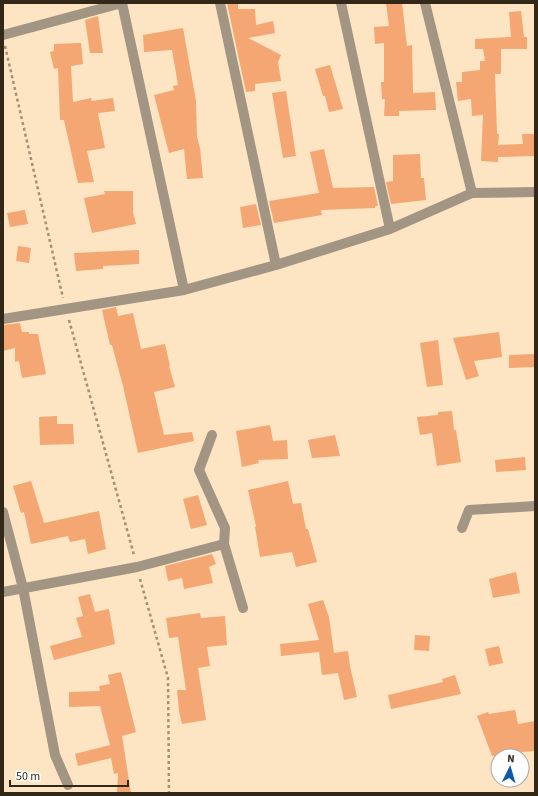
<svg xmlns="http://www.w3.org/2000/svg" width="538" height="796" font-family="'Source Sans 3',sans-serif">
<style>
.building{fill:#f4a772}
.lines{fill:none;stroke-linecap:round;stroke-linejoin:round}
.path{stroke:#a49076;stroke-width:2.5;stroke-dasharray:3 3;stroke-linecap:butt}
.minor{stroke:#a29583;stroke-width:10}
</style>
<rect width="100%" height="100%" fill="#fde4c2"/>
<!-- building -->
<path class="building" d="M227 3H238V9H255L256 25 273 21 275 33 248 38 281 55 278 62 281 81 255 84V91L246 92Z
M386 3H402L407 46 412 45 413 93 435 92 436 110 399 111V116H384L385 99H382L381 82H384V43L375 44 374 27 389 26Z
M521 11 524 37H527V49H501V74H495L497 134H499L498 145 523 144 522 134H535V156L498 157V162L481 161 483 115 472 116 471 99 458 101 456 82H462V72L480 70V61H485L483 49H475V39L511 37 509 12Z
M98 16 103 53H90L85 20Z
M183 28 196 101 197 137 200 148 203 178 187 179 184 149 169 153 154 95 174 90 173 86 178 85 172 50 144 52 143 35Z
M81 43 83 64 71 66 73 102 91 98 92 101 113 98 115 111 98 113 105 148 87 151 94 182 78 183 64 120H60L58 68 54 69 50 52 54 51V44Z
M330 65 343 109 329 112 325 96H323L315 69Z
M286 91 296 156 283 158 272 93Z
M324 149 333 188 374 187 378 206H375V208L321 210 322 215 274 223 269 201 319 193 310 152Z
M420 154 421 178H424L426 200 391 204 386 182 393 181V155Z
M104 191H133V212L136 224 92 233 84 198 105 194Z
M256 204 261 225 243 228 240 207Z
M25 210 28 224 10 227 7 213Z
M18 246 31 248 29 263 16 261Z
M139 250V264L103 266V269L76 271 74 253Z
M116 307 118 316 133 313 141 349 165 344 170 366H169L175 387 154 392 164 435 192 432 194 441 138 453 123 386 112 345H110L102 310Z
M20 323 22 332H29V334H38L46 374 22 378 19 361 15 362V348L3 351V325Z
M499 332 502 357 474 361 479 376 466 380 453 338Z
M438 340 443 385 427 387 420 343Z
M535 354V367L509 368V355Z
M452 411 454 430H456L461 462 437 466 432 433 420 435 417 417 438 415V412Z
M57 416V424H73L74 444 40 445 39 417Z
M270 425 273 441 287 440 288 459 258 460 259 463 242 467 236 431Z
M335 435 340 456 312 458 308 440Z
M525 457 526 470 496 472 495 460Z
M31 481 44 523 99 511 106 549 88 554 85 539 70 542 68 536 31 544 24 512 21 513 13 486Z
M288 481 293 504 301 503 306 529H308L317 562 296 567 292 552 260 557 255 527 256 526 248 490Z
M198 495 207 525 191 529 183 499Z
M212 554 216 564 209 567 213 583 184 589 182 578 168 581 165 566Z
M516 572 520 593 493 598 489 579Z
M90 594 95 612 109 609 115 644 54 660 50 646 82 637 76 618 83 616 78 597Z
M323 600 329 617 334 653 348 651 350 666 357 697 344 700 338 673 322 675 319 652 281 656 280 644 319 640 308 604Z
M200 613 201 618 225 616 227 645 207 647 210 666 198 668 206 720 182 724 179 711 177 690H186L178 637 169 638 166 618Z
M415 635 430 636 429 651 414 650Z
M499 646 503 663 489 666 485 649Z
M121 672 136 732 122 736 131 793H117L118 773 114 774 111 758 78 766 75 754 110 745 100 706 69 707V692L100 691 99 686 110 684 108 675Z
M455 675 461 694 391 709 388 695 443 682 442 679Z
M515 710 518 724 535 721V751L521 752 522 756H492L477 716 488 712 489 714Z"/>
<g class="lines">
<!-- path -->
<path class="path" d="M5 46 63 298
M69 320 134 555
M140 579 168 678 169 793"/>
<!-- minor -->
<path class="minor" d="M122 3 184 290
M220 3 276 265
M341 3 390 229
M425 3 472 193
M3 35 122 3
M3 319 184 290 276 265 390 229 472 193 535 192
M212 435 199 470 225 528 224 544 243 608
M3 512 23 588 55 755 68 785
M462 528 469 510 535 506
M3 592 137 567 224 544"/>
</g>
<!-- border -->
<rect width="538" height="796" fill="none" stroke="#332717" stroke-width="8"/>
<!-- north arrow -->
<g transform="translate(510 768) rotate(5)"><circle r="19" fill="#ffffff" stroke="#ada9a2"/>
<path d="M0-3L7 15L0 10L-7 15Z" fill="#0e5aa9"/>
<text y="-6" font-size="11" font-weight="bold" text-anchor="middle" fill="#332717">N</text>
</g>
<!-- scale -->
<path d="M10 780v6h118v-6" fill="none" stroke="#332717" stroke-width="2"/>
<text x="16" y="780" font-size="12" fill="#332717" stroke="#ffffff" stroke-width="3" paint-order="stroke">50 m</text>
</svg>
